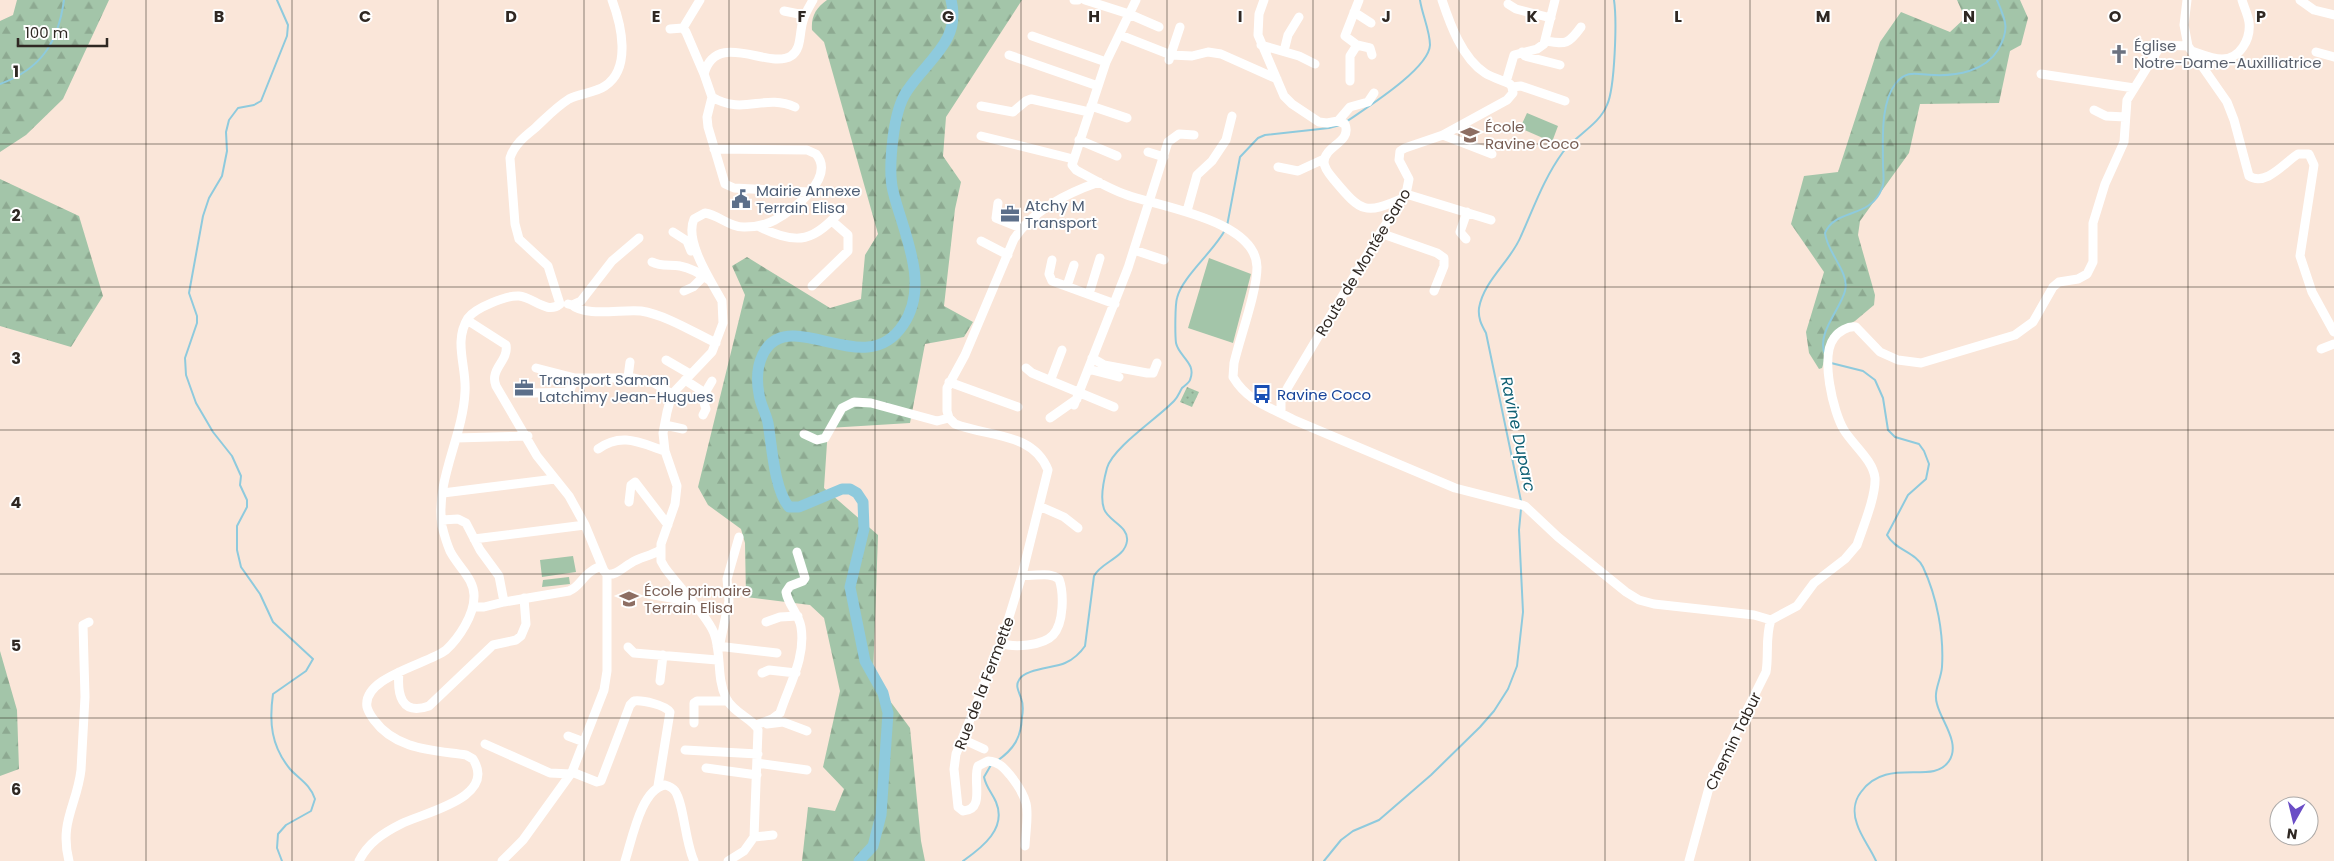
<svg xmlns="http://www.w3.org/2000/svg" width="2334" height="861" font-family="Poppins,sans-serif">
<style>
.forest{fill:url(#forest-firs)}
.park{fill:url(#park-dots)}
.pitch{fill:#a3c5a9}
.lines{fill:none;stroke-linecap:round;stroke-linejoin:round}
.stream{stroke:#8ecadd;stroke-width:2}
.river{stroke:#8ecadd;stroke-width:11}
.minor{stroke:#fff;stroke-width:9}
.grid{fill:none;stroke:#2f2823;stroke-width:1;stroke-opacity:0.55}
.labels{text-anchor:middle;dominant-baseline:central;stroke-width:4;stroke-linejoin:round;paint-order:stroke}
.worship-label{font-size:15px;fill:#5b616d;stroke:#fff;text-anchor:start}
.education-label{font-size:15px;fill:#785e54;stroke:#fff;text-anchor:start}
.service-label{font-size:15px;fill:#4e5e75;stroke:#fff;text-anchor:start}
.street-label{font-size:15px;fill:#2f2823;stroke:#fff}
.transit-label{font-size:15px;fill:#164399;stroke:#fff;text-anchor:start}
.water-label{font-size:16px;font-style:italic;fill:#0e5f73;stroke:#fff}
.grid-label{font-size:16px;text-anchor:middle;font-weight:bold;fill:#2f2823;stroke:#fff;stroke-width:4;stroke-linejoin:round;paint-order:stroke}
</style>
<defs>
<pattern id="forest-firs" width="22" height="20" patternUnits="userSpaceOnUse" patternTransform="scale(1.25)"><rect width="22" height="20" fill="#a3c5a9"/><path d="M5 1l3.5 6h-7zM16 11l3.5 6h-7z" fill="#8da991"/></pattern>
<pattern id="park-dots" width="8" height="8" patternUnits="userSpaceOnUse" patternTransform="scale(1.25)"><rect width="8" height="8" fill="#a3c5a9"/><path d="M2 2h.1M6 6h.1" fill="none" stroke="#8da991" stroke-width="1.8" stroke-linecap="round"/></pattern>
</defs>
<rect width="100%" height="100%" fill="#fae6d9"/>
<!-- forest -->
<path class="forest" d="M17 0H109L63 99 26 135 0 152V21L13 15Z
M827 0H1022L946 117 943 156 961 182 955 209 944 306 973 322 964 337 925 344 910 423 828 428 824 488 878 535 873 678 910 728 921 841 925 861H802L808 807 835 811 844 789 823 767 840 691 824 618 810 605 746 597 745 543 741 529 708 505 698 487 745 295 732 266 747 257 830 308 861 299 865 255 878 234 824 42 812 30C811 16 816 8 827 0Z
M1957 0H2020L2028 18 2021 45 2010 51 1999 103 1920 104 1909 153 1860 221 1858 235 1875 295 1874 305 1855 321 1833 333 1822 368 1819 369 1809 353 1806 332 1824 272 1791 224 1804 176 1838 172 1880 42 1901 12 1950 32 1965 18Z
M0 179 79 216 103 296 71 347 0 326Z
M0 651 17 710 19 769 0 776Z"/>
<!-- park -->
<path class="park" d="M1187 387 1199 392 1192 407 1180 402Z"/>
<!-- pitch -->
<path class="pitch" d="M1527 113 1558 126 1552 142 1520 128Z
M1209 258 1251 274 1233 343 1188 328Z
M573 556 576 572 542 577 540 560Z
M569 577 570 584 542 587 543 580Z"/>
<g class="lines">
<!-- stream -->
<path class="stream" d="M277 0 288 25 287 36 261 101 254 105 238 108 229 120 226 132 227 151 222 176 209 198 203 216 189 293 197 316V323L185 358 186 375 196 403 213 432 232 456 241 476 240 485 247 500V507L237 526V550L241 567 260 594 273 622 313 659 306 671 273 694C269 722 271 746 290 769 299 779 310 784 315 799L311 811 286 825 278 834 277 848 282 861
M0 84C41 69 58 43 64 0
M1346 122C1366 108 1429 69 1430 45 1430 31 1422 14 1420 0
M1227 226 1240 157 1258 138 1265 135 1329 128 1340 125
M1825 354C1816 334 1840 310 1845 291 1850 272 1827 253 1825 233 1835 208 1871 219 1882 188 1885 182 1883 172 1883 165 1883 141 1880 103 1896 83 1908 69 1917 75 1934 75 1957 76 1985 71 1998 50 2010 29 2006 21 1997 0
M1831 363 1863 371 1875 380 1883 398 1888 430 1895 437 1919 444 1924 451 1929 464 1926 479 1908 495 1887 535C1895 550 1916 552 1923 567 1937 597 1944 634 1942 667 1941 680 1933 691 1937 704 1941 721 1961 743 1949 761 1933 786 1887 756 1861 792 1854 801 1853 813 1857 824 1861 837 1871 849 1876 861
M1521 501 1486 333C1481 324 1478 318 1479 308 1484 280 1511 261 1521 236 1534 207 1544 178 1563 152 1576 135 1599 125 1607 105 1615 88 1617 20 1614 0
M997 761C1014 749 1021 738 1022 717 1023 711 1023 703 1021 698 1019 692 1015 686 1019 680 1024 669 1054 668 1065 663 1073 660 1081 652 1085 646L1094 576C1101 562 1125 558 1127 541 1129 526 1108 521 1104 509 1100 498 1104 479 1107 468 1113 447 1158 418 1174 401 1178 397 1179 393 1182 388 1184 386 1189 383 1190 380 1197 363 1179 357 1176 343 1175 335 1175 305 1177 298 1182 277 1214 251 1225 230
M963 861C983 847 1007 828 996 802 992 793 986 787 984 777L991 765
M1324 861 1341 840 1353 831 1379 820 1431 775 1480 727 1494 711 1508 689 1517 666 1523 612 1519 530 1521 509"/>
<!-- river -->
<path class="river" d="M859 861 873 846 881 815 888 713 883 693 865 661 850 587 864 529 863 502 857 493 850 489H842L799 507H789C774 489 772 446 768 423 766 413 760 404 759 394 754 368 762 335 794 336 831 337 875 367 903 325 931 284 903 233 893 191 889 175 891 154 893 138 895 122 898 104 907 91 926 61 962 41 951 0"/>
<!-- minor -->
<path class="minor" d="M1074 0H1078
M1085 0 1129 14 1159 27
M1136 0 1106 62 1072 165 1076 170C1093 179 1109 189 1127 195 1160 207 1256 220 1257 267 1257 292 1240 337 1234 363L1233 377C1248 402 1270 407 1294 420L1455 488 1525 506 1558 537 1626 592 1639 600 1654 604 1754 615 1771 620
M1264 0 1259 14 1258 35 1284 96 1292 104 1319 122 1327 123 1338 121 1345 124C1352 143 1325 145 1324 162 1324 169 1331 176 1335 181 1361 212 1365 215 1403 198
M1359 0 1345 36 1357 45 1370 48 1372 55
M2187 0 2184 25 2188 46 2227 102 2234 120 2249 176C2266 187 2285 162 2298 154H2309L2314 165 2300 256 2312 292 2334 332
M2300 0 2314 10 2334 15
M1508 4 1516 9 1551 18
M784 11 804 15
M1354 12 1371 23
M683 28 700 0
M670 29 683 28 686 32 704 74
M1120 35 1171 55 1192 56 1208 52 1221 54 1277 79
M1032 36 1106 62
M1545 41C1566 44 1568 45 1581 27
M1261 45 1299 56 1315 64
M1284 51 1288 35 1299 17
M2192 51C2201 54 2212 59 2222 59 2240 59 2251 39 2249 22 2248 15 2244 7 2242 0
M1522 52 1525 56 1560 65
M2316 52 2334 57
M1009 55 1098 86
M1169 60 1180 27
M2041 74 2134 88
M1350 81V56L1357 45
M1506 82 1514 55 1537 49 1544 44 1555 0
M1512 87 1521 86 1565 101
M712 97C744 116 764 93 795 107
M981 106 1013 112 1026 101 1031 99 1089 112
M1091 106 1127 118
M2094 110 2106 116 2125 117
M1338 121 1350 107 1368 102 1374 93
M1443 135 1492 154
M981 136 1073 159
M1079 140 1117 156
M714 149 807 150 816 154C836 177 794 210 775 220 766 225 754 227 745 227 730 228 719 215 705 213L694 219C684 241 711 281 722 301L723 323 712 352 672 394 667 412 663 433 665 451 677 486 675 504 661 544V561L665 568C678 586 706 614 714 633 722 654 716 677 726 698 733 713 755 720 758 730L754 837 744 851 728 861
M1148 152 1164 157
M1278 167 1298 171 1324 159
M808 192 734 188 725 184 708 127 707 117 712 97 704 74C716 29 769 70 791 56 802 49 799 33 803 21 805 13 809 7 813 0
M1406 194 1491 220
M998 203 996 218 1021 228
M1187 211 1197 175 1212 161 1226 140 1232 116
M758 226C798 247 815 241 843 208
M673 232 687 241 691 251
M1380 233 1437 253 1444 258V266L1434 291
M1466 239 1460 232 1467 212
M981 241 1008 255
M1134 250 1164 260
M1052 260 1049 274 1052 281 1115 304
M652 262C661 267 671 264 680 266 691 268 701 274 709 280
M812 286 848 251V235L832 221
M1067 286 1074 265
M684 291 693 287 704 276
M1089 294 1100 258
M568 304 572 305 581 301 612 261 639 238
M572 305C585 317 623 309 641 311 666 315 693 332 716 343
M467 320 506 345C509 361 489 369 496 386L537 456 569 496 585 525 604 571 607 574C616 576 623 567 631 563 640 557 651 556 660 550
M2321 349 2334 344
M1092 358 1104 365 1147 373H1153L1157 363
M666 360 690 374
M536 368 575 378H634L654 383 672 394
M1026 368 1032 373 1114 407
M1088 369 1119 377
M628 377 630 362
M1051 379 1062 350
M685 380 705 393
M949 382 1018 407
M535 393 566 392 570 390 575 378
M1074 405 1128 268 1168 142 1179 134 1194 135
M1281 412V401L1288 387 1380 233 1406 194 1409 179 1399 160 1400 151 1405 148 1443 135 1507 100 1513 93 1512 87 1510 84C1502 80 1493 78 1485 73 1462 58 1450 24 1442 0
M703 415 706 409C701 397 706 391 712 381
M1050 418 1077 399
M665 425 683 429
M804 434 817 440 825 438 842 408 854 402 871 403 937 421 949 418
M456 438 528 436
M598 449C622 432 640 443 665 451
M443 493 555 479
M629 502 631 485 635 482 668 525
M1039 506 1064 517 1078 528
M442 520 458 519 466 523 480 550 499 576 504 602
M739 537 727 579 729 601 720 643 717 646 777 653
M474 539 585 525
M648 594 677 599 693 605
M473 607H484L504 602 569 591C582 586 582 573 601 566
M1771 620 1797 606 1814 583 1845 559 1857 545C1863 527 1876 496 1875 478 1873 460 1853 445 1844 430 1833 412 1820 356 1834 338 1839 331 1848 326 1856 327L1880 352 1898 360 1921 363 2015 335 2033 322 2053 287 2059 282 2078 279 2087 274 2093 262V223L2105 184 2124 142 2127 100 2161 45 2188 46
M766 622 780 617 798 616
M1001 643C1013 648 1043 646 1053 635 1064 623 1064 593 1059 579 1049 571 1035 577 1022 575
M628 647 634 653 717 660
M399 672C397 694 401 716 429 706L493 645 516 640 521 636 526 624 524 598
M762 673 769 670 796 673
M660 681 663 655
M694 723V703L697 701H728
M767 724 783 722 807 731
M756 725 772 719 780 713C789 685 806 658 801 627 799 614 788 605 786 592L790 586 803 581 805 578 797 552
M568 736 584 742
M962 739 984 749
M485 744 550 773 571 774
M685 750 758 754
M757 763 807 770
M706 768 757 775
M572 772 597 782 601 781 630 705 634 701C643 700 665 705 670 712L658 786
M754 837 773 835
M1025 846C1027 811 1033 804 1010 775 1003 767 999 762 988 761L978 766C972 780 986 810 963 811L958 807 954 769 956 754 1001 643 1022 575 1048 470C1033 432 988 437 955 424L949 418 947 411V388L965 355 1014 239C1033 210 1067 193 1099 182
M69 861C59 822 77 805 81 770L85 697 83 625 89 622
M359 861C368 843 383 833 401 824 425 812 497 798 473 759L466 755C433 750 396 750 374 720 371 716 368 711 367 707 362 677 428 664 446 650 459 638 474 615 474 597 475 579 458 567 450 551 447 544 444 534 442 526 435 480 463 437 465 392 467 367 453 342 468 318 475 308 507 295 519 296 533 297 547 315 560 304L548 266 519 239 515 224 510 158C514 145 524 137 534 129 545 119 556 107 569 99 580 93 595 93 605 86 632 68 621 24 612 0
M502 861 523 840 572 772 604 690 607 671V574
M625 861C632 840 641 789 665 785 669 786 672 787 675 791 684 804 685 842 694 861
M1689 861 1710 784 1766 672C1769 655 1765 637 1771 620"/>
</g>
<!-- grid -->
<path class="grid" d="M146 0V861M292 0V861M438 0V861M584 0V861M729 0V861M875 0V861M1021 0V861M1167 0V861M1313 0V861M1459 0V861M1605 0V861M1750 0V861M1896 0V861M2042 0V861M2188 0V861M0 144H2334M0 287H2334M0 430H2334M0 574H2334M0 718H2334"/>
<!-- icons -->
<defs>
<g id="church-bare" transform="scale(1.5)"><path d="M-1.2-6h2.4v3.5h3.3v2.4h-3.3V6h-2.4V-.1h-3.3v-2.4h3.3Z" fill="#6b7280" stroke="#fff" stroke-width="2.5" paint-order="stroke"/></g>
<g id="school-bare" transform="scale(1.5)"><path d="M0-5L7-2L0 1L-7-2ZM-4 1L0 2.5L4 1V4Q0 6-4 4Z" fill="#8d6e63" stroke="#fff" stroke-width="2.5" paint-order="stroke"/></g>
<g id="civic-bare" transform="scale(1.5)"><path d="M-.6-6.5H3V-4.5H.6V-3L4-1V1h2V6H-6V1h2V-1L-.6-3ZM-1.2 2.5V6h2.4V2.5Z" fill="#5c6f8a" stroke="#fff" stroke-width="2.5" paint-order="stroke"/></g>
<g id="office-bare" transform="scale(1.5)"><path d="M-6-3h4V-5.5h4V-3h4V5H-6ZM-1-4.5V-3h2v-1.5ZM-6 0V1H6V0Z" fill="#5c6f8a" stroke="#fff" stroke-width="2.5" paint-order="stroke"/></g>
<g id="bus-bare" transform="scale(1.5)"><path d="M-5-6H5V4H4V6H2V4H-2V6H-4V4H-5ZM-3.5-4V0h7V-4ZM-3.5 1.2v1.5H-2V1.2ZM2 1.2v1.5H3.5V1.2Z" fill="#1a4fb4" stroke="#fff" stroke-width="2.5" paint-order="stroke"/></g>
</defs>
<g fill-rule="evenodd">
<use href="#church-bare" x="2119" y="54"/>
<use href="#school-bare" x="1470" y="135"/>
<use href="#civic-bare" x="741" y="199"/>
<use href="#office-bare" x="1010" y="214"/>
<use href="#office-bare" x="524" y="388"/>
<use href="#bus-bare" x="1262" y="394"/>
<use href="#school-bare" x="629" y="599"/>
</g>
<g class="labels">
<!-- worship labels -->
<g class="worship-label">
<text x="2134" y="45">Église<tspan x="2134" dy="17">Notre-Dame-Auxilliatrice</tspan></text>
</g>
<!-- education labels -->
<g class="education-label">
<text x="1485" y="126">École<tspan x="1485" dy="17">Ravine Coco</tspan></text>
<text x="644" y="590">École primaire<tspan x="644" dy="17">Terrain Elisa</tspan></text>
</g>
<!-- service labels -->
<g class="service-label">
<text x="756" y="190">Mairie Annexe<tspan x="756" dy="17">Terrain Elisa</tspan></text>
<text x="1025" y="205">Atchy M<tspan x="1025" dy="17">Transport</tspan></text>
<text x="539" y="379">Transport Saman<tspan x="539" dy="17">Latchimy Jean-Hugues</tspan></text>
</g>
<!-- street labels -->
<g class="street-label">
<text transform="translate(1363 262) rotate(-59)">Route de Montée Sano</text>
<text transform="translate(984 683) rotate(-69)">Rue de la Fermette</text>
<text transform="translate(1733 741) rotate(-64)">Chemin Tabur</text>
</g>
<!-- transit labels -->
<g class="transit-label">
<text x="1277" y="394">Ravine Coco</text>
</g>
<!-- water labels -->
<g class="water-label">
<text transform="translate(1518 434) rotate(78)">Ravine Duparc</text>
</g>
</g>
<g class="grid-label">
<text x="219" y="22">B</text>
<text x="365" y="22">C</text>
<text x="511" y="22">D</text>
<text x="656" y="22">E</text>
<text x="802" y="22">F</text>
<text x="948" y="22">G</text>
<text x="1094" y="22">H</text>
<text x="1240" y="22">I</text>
<text x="1386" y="22">J</text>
<text x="1532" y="22">K</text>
<text x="1678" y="22">L</text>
<text x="1823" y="22">M</text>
<text x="1969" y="22">N</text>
<text x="2115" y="22">O</text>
<text x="2261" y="22">P</text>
<text x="16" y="77">1</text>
<text x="16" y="221">2</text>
<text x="16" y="364">3</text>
<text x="16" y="508">4</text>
<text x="16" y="651">5</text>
<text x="16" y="795">6</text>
</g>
<!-- north arrow -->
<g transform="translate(2294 821) rotate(188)"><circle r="24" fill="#ffffff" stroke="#aca9a7"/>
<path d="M0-4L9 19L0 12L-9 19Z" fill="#6a4dc6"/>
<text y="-8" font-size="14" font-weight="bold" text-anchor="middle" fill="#2f2823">N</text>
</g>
<!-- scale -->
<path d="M18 38v8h89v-8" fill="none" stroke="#2f2823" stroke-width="2.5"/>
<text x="25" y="38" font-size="15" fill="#2f2823" stroke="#ffffff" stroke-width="4" paint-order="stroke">100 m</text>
</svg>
